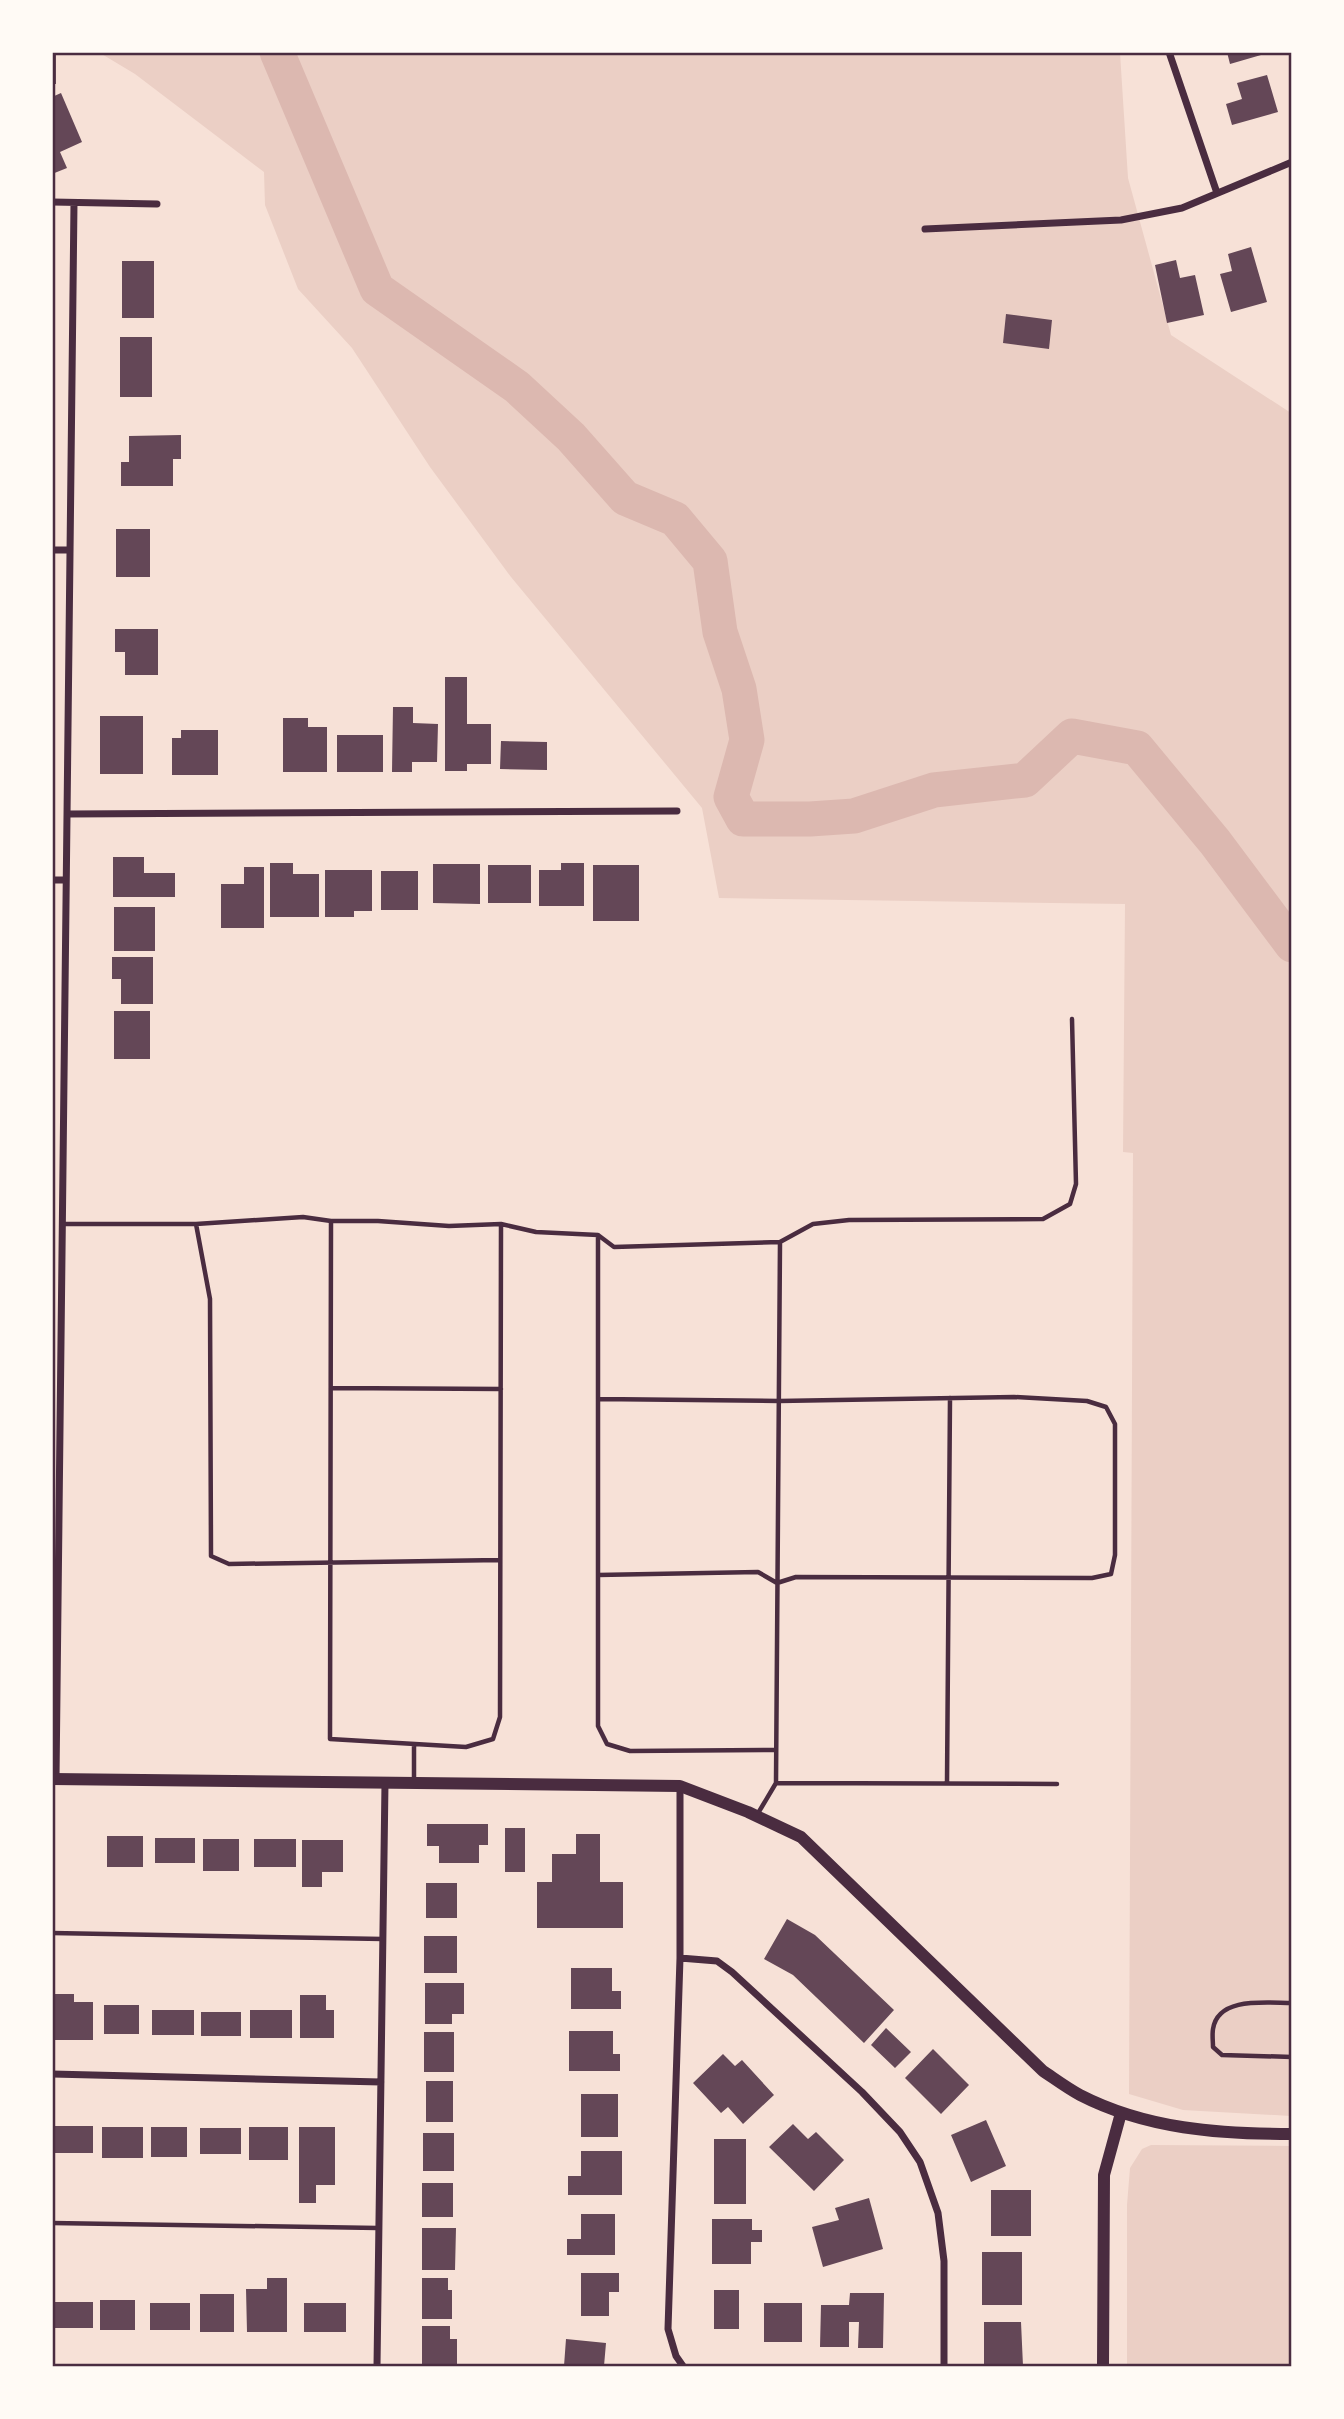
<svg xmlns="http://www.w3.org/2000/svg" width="1344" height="2419" font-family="Quicksand,sans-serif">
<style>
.green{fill:#ebcfc5}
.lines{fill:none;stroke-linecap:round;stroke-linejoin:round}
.river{stroke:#dcb8b0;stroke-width:35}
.building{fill:#644757}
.service{stroke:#4a2c40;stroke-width:4.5}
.minor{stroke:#4a2c40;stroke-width:7}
.tertiary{stroke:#4a2c40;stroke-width:12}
.neatline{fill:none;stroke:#4a2c40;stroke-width:2.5}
</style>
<rect width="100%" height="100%" fill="#f7e1d7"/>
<!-- green -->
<path class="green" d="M100 53H1120L1128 178 1171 335 1291 413V2116L1183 2110 1129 2094 1133 1153 1123 1152 1125 904 719 898 702 808 511 577 430 467 352 348 298 289 265 205 264 172 135 74Z
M1151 2145 1291 2146V2366H1127V2205L1130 2168 1142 2149Z"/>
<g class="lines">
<!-- river -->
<path class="river" d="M277 52 377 289 517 387 571 437 625 498 675 519 710 561 720 632 739 689 747 740 731 797 743 819H810L854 816 934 790 1025 780 1072 736 1137 748 1215 842 1292 945"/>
</g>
<!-- building -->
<path class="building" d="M52 52H56V84H52Z
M1227 52H1260L1261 55 1230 64Z
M1267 75 1278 112 1232 125 1226 104 1242 99 1237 83Z
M61 93 82 142 60 152 67 168 52 174V97Z
M1251 247 1267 302 1231 312 1220 274 1232 271 1228 254Z
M1176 260 1180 278 1195 275 1204 315 1167 323 1155 265Z
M122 261H154V318H122Z
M1006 314 1052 320 1049 349 1003 343Z
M120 337H152V397H120Z
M181 435V459H173V486H121V462H129V436Z
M116 529H150V577H116Z
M115 629H158V675H125V652H115Z
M445 677H467V724H491V764H467V771H445Z
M393 707H413V723L438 724 437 762H412V772H392Z
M100 716H143V774H100Z
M283 718H308V727H327V772H283Z
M181 730H218V775H172V738H181Z
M337 735H383V772H337Z
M501 741 547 742V770L500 769Z
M113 857H144V873H175V897H113Z
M270 863H293V874H319V917H270Z
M561 863H584V906H539V870H561Z
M433 864H480V904L433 903Z
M488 865H531V903H488Z
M593 865H639V921H593Z
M244 867H264V928H221V884H244Z
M325 870H372V911H354V917H325Z
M381 871H418V910H381Z
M114 907H155V951H114Z
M112 957H153V1004H121V979H112Z
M114 1011H150V1059H114Z
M427 1824H488V1845H479V1863H439V1846H427Z
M505 1828H525V1872H505Z
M576 1834H600V1882H623V1928H537V1882H552V1854H576Z
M107 1836H143V1867H107Z
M155 1838H195V1863H155Z
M203 1839H239V1871H203Z
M254 1839H296V1867H254Z
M302 1840H343V1872H322V1887H302Z
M426 1883H457V1918H426Z
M787 1919 815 1935 894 2010 864 2043 793 1975 764 1959Z
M424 1936H457V1973H424Z
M571 1968H612V1991H621V2009H571Z
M425 1983H464V2014H452V2024H425Z
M55 1994H74V2002H93V2040H55Z
M300 1995H326V2010H334V2038H300Z
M104 2005H139V2034H104Z
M152 2010H194V2035H152Z
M250 2010H292V2038H250Z
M201 2012H241V2036H201Z
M886 2028 911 2052 895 2068 871 2045Z
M569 2031H613V2054H620V2071H569Z
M424 2032H454V2072H424Z
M933 2049 969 2085 941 2114 905 2078Z
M723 2054 735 2066 742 2060 774 2095 743 2124 728 2107 721 2113 693 2083Z
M426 2081H453V2122H426Z
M581 2094H618V2137H581Z
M986 2120 1006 2166 971 2182 951 2135Z
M793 2124 808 2139 816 2132 844 2160 814 2191 769 2147Z
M54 2126H93V2153H54Z
M102 2127H143V2158H102Z
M151 2127H187V2157H151Z
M249 2127H288V2160H249Z
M299 2127H335V2185H316V2203H299Z
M200 2128H241V2154H200Z
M423 2133H454V2171H423Z
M714 2139H746V2204H714Z
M581 2151H622V2195H568V2176H581Z
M422 2183H453V2217H422Z
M991 2190H1031V2236H991Z
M869 2198 883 2249 823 2267 812 2227 839 2220 835 2208Z
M581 2214H615V2255H567V2239H581Z
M712 2219H752V2230H762V2242H751V2264H712Z
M422 2228H456L455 2270H422Z
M982 2252H1022V2305H982Z
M581 2273H619V2292H609V2316H581Z
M267 2278H287V2332H247L246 2289H267Z
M422 2278H448V2290H452V2319H422Z
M714 2290H739V2329H714Z
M850 2293H884L883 2348H858L859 2322H849V2347H820L821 2305H849Z
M200 2294H234V2332H200Z
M100 2300H135V2330H100Z
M52 2302H93V2328H52Z
M150 2303H190V2330H150Z
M304 2303H346V2332H304Z
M764 2303H802V2342H764Z
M984 2322H1021L1023 2366H984Z
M422 2326H450V2339H457V2366H422Z
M566 2339 606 2343 604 2366H564Z"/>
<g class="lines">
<!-- service -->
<path class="service" d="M331 1221 330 1739 466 1747 493 1739 500 1717 501 1224
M62 1224H196L303 1217 331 1221H378L449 1226 501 1224 536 1232 598 1235 614 1247 780 1242 813 1224 849 1220 1043 1219 1070 1204 1076 1184 1072 1019
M196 1224 210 1299 211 1556 229 1564 500 1560
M598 1235V1726L607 1744 630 1751 776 1750
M331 1388 501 1389
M598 1399 779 1401 1014 1397 1087 1401 1106 1407 1115 1424V1555L1111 1574 1092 1578 796 1577 777 1583 758 1572 598 1575
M414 1744V1782
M776 1783 780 1242
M947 1783 950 1398
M757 1815 776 1783 1057 1784
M52 1933 383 1939
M1292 2003C1267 2003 1218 1996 1213 2029 1212 2035 1213 2041 1213 2047L1222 2055 1292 2057
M52 2223 378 2228"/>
<!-- minor -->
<path class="minor" d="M1169 52 1217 193
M52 202 157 204
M925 229 1121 220 1182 208 1292 162
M52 550H70
M67 814 677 811
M52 880H66
M56 1779 74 203
M680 1786V1958L668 2329 676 2356 683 2366
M680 1958 717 1961 732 1972 862 2092 900 2132 920 2162 938 2213 944 2261V2366
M52 2074 381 2082
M377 2366 385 1783"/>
<!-- tertiary -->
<path class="tertiary" d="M52 1779 680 1786 748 1812 801 1837 1043 2071C1055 2079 1067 2088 1080 2095 1146 2129 1219 2134 1292 2134
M1103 2366 1104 2175 1121 2113"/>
</g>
<!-- border -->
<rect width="1344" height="2419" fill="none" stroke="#fffaf5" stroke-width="108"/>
<rect x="54" y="54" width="1236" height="2311" class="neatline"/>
</svg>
